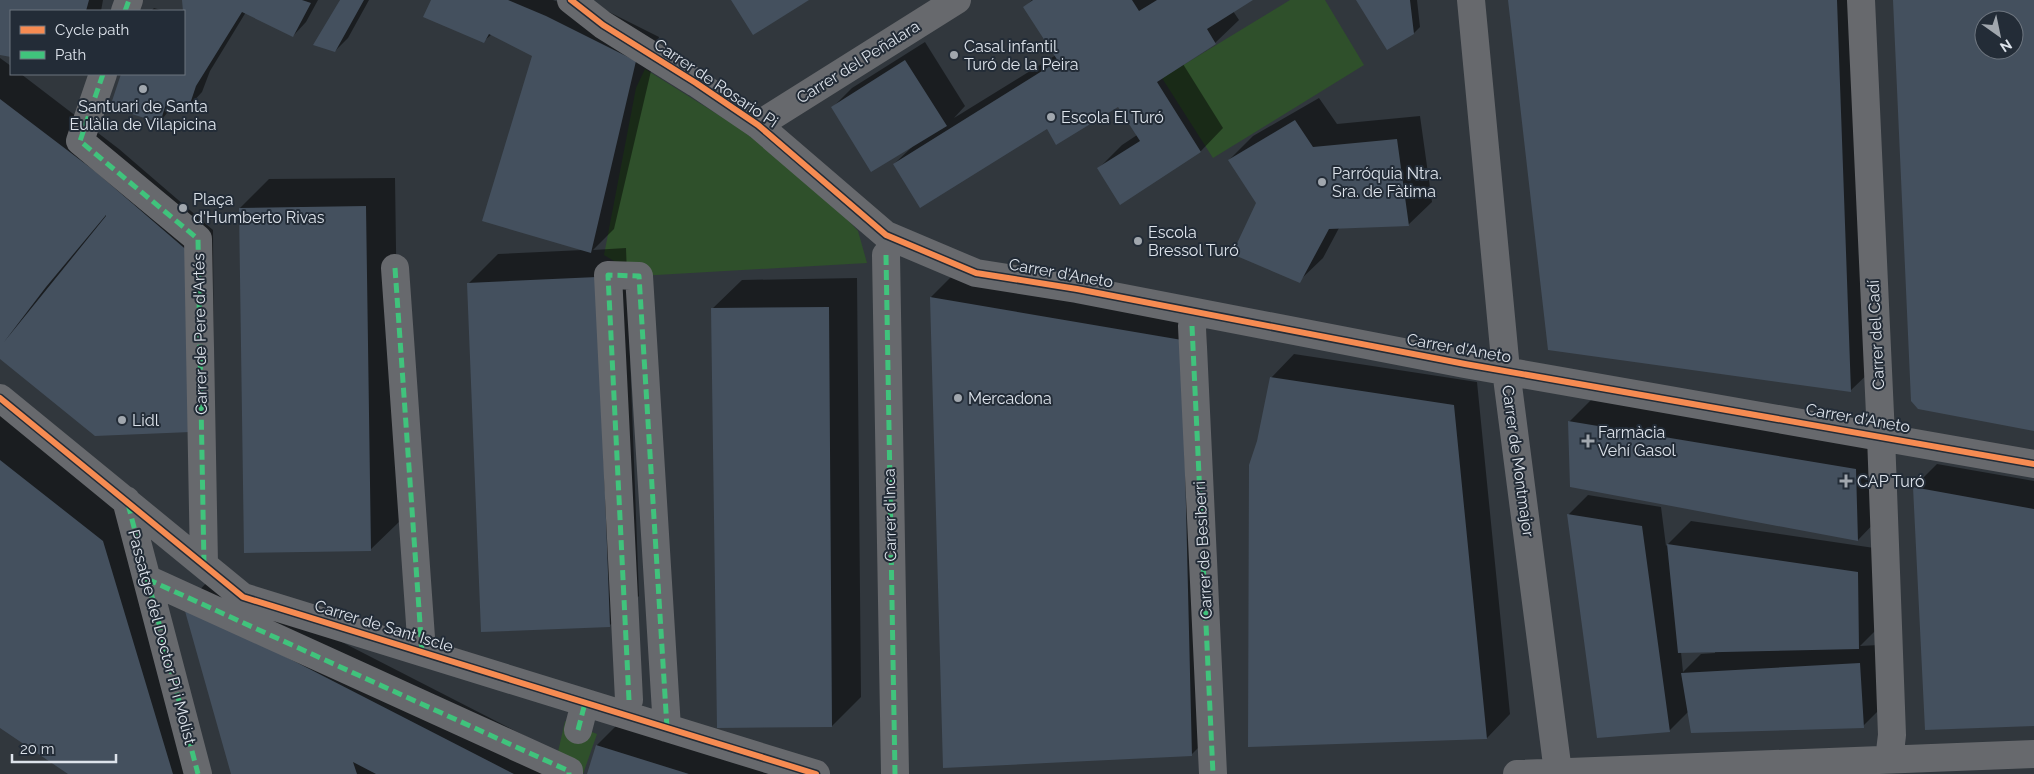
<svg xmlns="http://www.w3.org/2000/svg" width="2034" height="774" font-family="Raleway,sans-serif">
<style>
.green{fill:#2f502b}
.shadow{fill:#0007;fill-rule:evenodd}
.building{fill:#44505e;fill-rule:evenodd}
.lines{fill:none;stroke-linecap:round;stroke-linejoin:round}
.street{stroke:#67696d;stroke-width:28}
.quiet{stroke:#40c37c;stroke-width:5;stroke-dasharray:10 5;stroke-linecap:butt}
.cycleway-casing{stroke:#232c37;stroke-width:9}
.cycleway{stroke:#f68b52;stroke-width:6}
.poi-dot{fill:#a1a7ae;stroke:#232c37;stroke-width:2}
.labels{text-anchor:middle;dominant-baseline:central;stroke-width:4;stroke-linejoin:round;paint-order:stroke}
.poi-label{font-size:16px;fill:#dde3eb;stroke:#232c37;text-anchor:start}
.street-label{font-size:16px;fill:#dde3eb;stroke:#232c37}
</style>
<rect width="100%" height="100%" fill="#31373d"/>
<!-- green -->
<path class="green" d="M1290 0H1325L1364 65 1213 158 1162 78Z
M645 69 733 124 812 182 858 231 867 263 639 276 604 255 636 88Z
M565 721 597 734 583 774H553Z"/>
<!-- shadow -->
<path class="shadow" d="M0 0H103L101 11H11V56L0 53Z
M183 0H318L306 22 293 36 246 12 210 71 202 92 189 106 174 104 160 122 111 106 123 74H184Z
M340 0H369L348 38 335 51Z
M432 0H553L561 3 585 0 659 37 614 229 593 250 626 248 639 596 610 625 469 283 498 254 583 250 537 50 492 34 484 41Z
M1032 0H1251L1233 11 1239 20 1215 43 1183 64 1223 128 1200 152 1098 169 1122 145 1137 135 1118 106 1047 128 894 164 912 147 833 107 852 88 925 42 965 106 954 118 1056 55 1025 7Z
M1357 0H1417L1420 27 1414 33Z
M1509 0H1861L1874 368 1850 391Z
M154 8 164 11H151Z
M0 58 11 66V74H21L119 149 213 230 214 407 0 356Z
M1319 98 1337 124 1420 116 1432 202 1408 225 1339 228 1323 258 1299 281 1257 203 1229 160 1253 136Z
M395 178 400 521 370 550 240 208 269 179Z
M954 274 1206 317 1215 731 1191 755 931 297Z
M857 278 861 697 832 726 712 309 742 280Z
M1294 354 1477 382 1510 714 1487 738 1249 745 1258 441 1271 378Z
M1593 398 1879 446 1881 516 1858 540 1569 422Z
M0 409 132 512 191 774H71L0 727Z
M1937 464 2034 481V724L1914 487Z
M1588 495 1661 507 1666 546 1691 521 1881 549 1882 624 1860 646 1879 645 1882 707 1863 726 1688 712 1670 730 1598 737 1569 514ZM1715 651V653L1701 654 1683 672 1681 652Z
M213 576 568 758 560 774H233L185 605Z
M620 722 789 774H588L597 745Z"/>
<!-- building -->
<path class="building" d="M0 0H89L86 11H11V57L0 55Z
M182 0H302L311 3 293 37 242 12 196 86 189 107 166 104 160 123 110 107 121 74H184L185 35Z
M340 0H364L335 52 313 45Z
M431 0H508L546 16 636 61 591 253 482 221 532 56 489 34 484 43 423 17Z
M731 0H809L753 35Z
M1033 0H1132L1139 11 1157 0H1253L1207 29 1216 44 1157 82 1201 152 1120 205 1097 168 1140 141 1118 107 1056 145 1047 129 920 208 893 164 1058 61 1023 7Z
M1356 0H1410L1414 34 1387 50Z
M1508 0H1837L1851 392 1548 350Z
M1893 0H2034V431L1918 409 1911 401ZM1984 20H2014V50H1984Z
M905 60 947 126 871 172 831 107Z
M0 99 96 172 190 253 191 432 95 436 0 359ZM106 215V216L4 342 46 287Z
M1295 120 1313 147 1397 139 1409 226 1329 229 1300 283 1232 254 1256 203 1228 160Z
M366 206 371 551 244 553 239 208Z
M597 277 610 627 481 632 467 283Z
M930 297 1182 340 1192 756 943 768Z
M829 307 832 727 717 728 711 308Z
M1270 377 1454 405 1487 739 1248 747 1249 465 1257 441Z
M1568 421 1856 469 1858 541 1570 487Z
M0 460 103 541 173 774H68L0 728Z
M1913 487 2034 509V726L1925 730Z
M1567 514 1642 526 1670 732 1597 738Z
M1667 544 1858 572 1859 649 1678 653Z
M183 604 514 774H376L353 762 357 774H231Z
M1860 663 1864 728 1691 733 1681 673Z
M596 745 689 774H587Z"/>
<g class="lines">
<!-- street -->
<path class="street" d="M571 0 603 25 696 83 758 125 886 235 976 273 1077 289 1465 364 2034 464
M1471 0 1506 370 1558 772
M1861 0 1881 436 1892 735 1889 760
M125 11 129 0
M103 74 80 141 198 239 204 564
M758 125 957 0
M886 255 895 774
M395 268 422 652
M1192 326 1213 774
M0 398 243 597 816 774
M126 500 198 774
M147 579 569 771V774
M629 700 608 275 639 276 667 728
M578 730 585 703
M1517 774 2034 754"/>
<!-- quiet -->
<path class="quiet" d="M125 11 129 0
M103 74 80 141 198 239 204 564
M886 255 895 774
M395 268 422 652
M1192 326 1213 774
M128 504 198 774
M147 579 569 771V774
M629 700 608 275 639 276 667 728
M578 730 585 703"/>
<!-- cycleway casing -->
<g class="cycleway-casing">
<path id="cycleway" d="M571 0 603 25 696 83 758 125 886 235 976 273 1077 289 1465 364 2034 464
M0 398 243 597 816 774"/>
</g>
<!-- cycleway -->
<use href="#cycleway" class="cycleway"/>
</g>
<!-- markers -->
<g class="poi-dot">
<circle cx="954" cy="55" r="5"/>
<circle cx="143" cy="89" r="5"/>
<circle cx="1051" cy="117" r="5"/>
<circle cx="1322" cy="182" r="5"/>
<circle cx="183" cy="208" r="5"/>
<circle cx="1138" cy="241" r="5"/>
<circle cx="958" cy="398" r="5"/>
<circle cx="122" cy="420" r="5"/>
<path d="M1585.5 433.5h5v5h5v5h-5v5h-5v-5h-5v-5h5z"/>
<path d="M1843.5 473.5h5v5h5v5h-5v5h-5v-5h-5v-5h5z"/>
</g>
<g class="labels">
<!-- poi labels -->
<g class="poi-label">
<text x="964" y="46">Casal infantil<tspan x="964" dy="18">Turó de la Peira</tspan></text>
<text x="143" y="106" text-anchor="middle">Santuari de Santa<tspan x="143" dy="18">Eulàlia de Vilapicina</tspan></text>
<text x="1061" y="117">Escola El Turó</text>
<text x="1332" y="173">Parróquia Ntra.<tspan x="1332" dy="18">Sra. de Fàtima</tspan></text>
<text x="193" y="199">Plaça<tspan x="193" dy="18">d'Humberto Rivas</tspan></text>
<text x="1148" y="232">Escola<tspan x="1148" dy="18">Bressol Turó</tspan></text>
<text x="968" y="398">Mercadona</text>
<text x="132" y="420">Lidl</text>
<text x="1598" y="432">Farmàcia<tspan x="1598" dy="18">Vehí Gasol</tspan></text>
<text x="1857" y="481">CAP Turó</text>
</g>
<!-- street labels -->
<g class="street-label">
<text transform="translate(858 62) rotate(-32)">Carrer del Peñalara</text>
<text transform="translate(716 83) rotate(34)">Carrer de Rosario Pi</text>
<text transform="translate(1061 273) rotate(10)">Carrer d'Aneto</text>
<text transform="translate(200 334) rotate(-91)">Carrer de Pere d'Artés</text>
<text transform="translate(1876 335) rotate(-93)">Carrer del Cadí</text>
<text transform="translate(1459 348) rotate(10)">Carrer d'Aneto</text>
<text transform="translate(1858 418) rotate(10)">Carrer d'Aneto</text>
<text transform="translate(1518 461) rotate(82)">Carrer de Montmajor</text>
<text transform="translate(890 515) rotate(-91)">Carrer d'Inca</text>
<text transform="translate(1203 550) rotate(-93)">Carrer de Besiberri</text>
<text transform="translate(384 626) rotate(17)">Carrer de Sant Iscle</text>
<text transform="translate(162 637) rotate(75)">Passatge del Doctor Pi i Molist</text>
</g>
</g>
<!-- legend -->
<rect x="10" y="10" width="175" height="65" fill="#232c37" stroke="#6d757f"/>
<rect x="20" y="26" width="25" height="8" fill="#f68b52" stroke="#6d757f"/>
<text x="55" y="35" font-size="15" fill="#dde3eb">Cycle path</text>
<rect x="20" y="51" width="25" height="8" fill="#40c37c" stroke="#6d757f"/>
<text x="55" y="60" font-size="15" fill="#dde3eb">Path</text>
<!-- north arrow -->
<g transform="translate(1999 35) rotate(147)"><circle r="24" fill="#232c37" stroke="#6d757f"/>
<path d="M0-4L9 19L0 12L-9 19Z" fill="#a1a7ae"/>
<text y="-8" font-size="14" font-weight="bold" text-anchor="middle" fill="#dde3eb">N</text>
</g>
<!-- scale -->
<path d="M12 754v8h104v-8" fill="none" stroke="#dde3eb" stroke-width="2.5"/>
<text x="20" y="754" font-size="15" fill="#dde3eb" stroke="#232c37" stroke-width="4" paint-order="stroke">20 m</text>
</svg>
